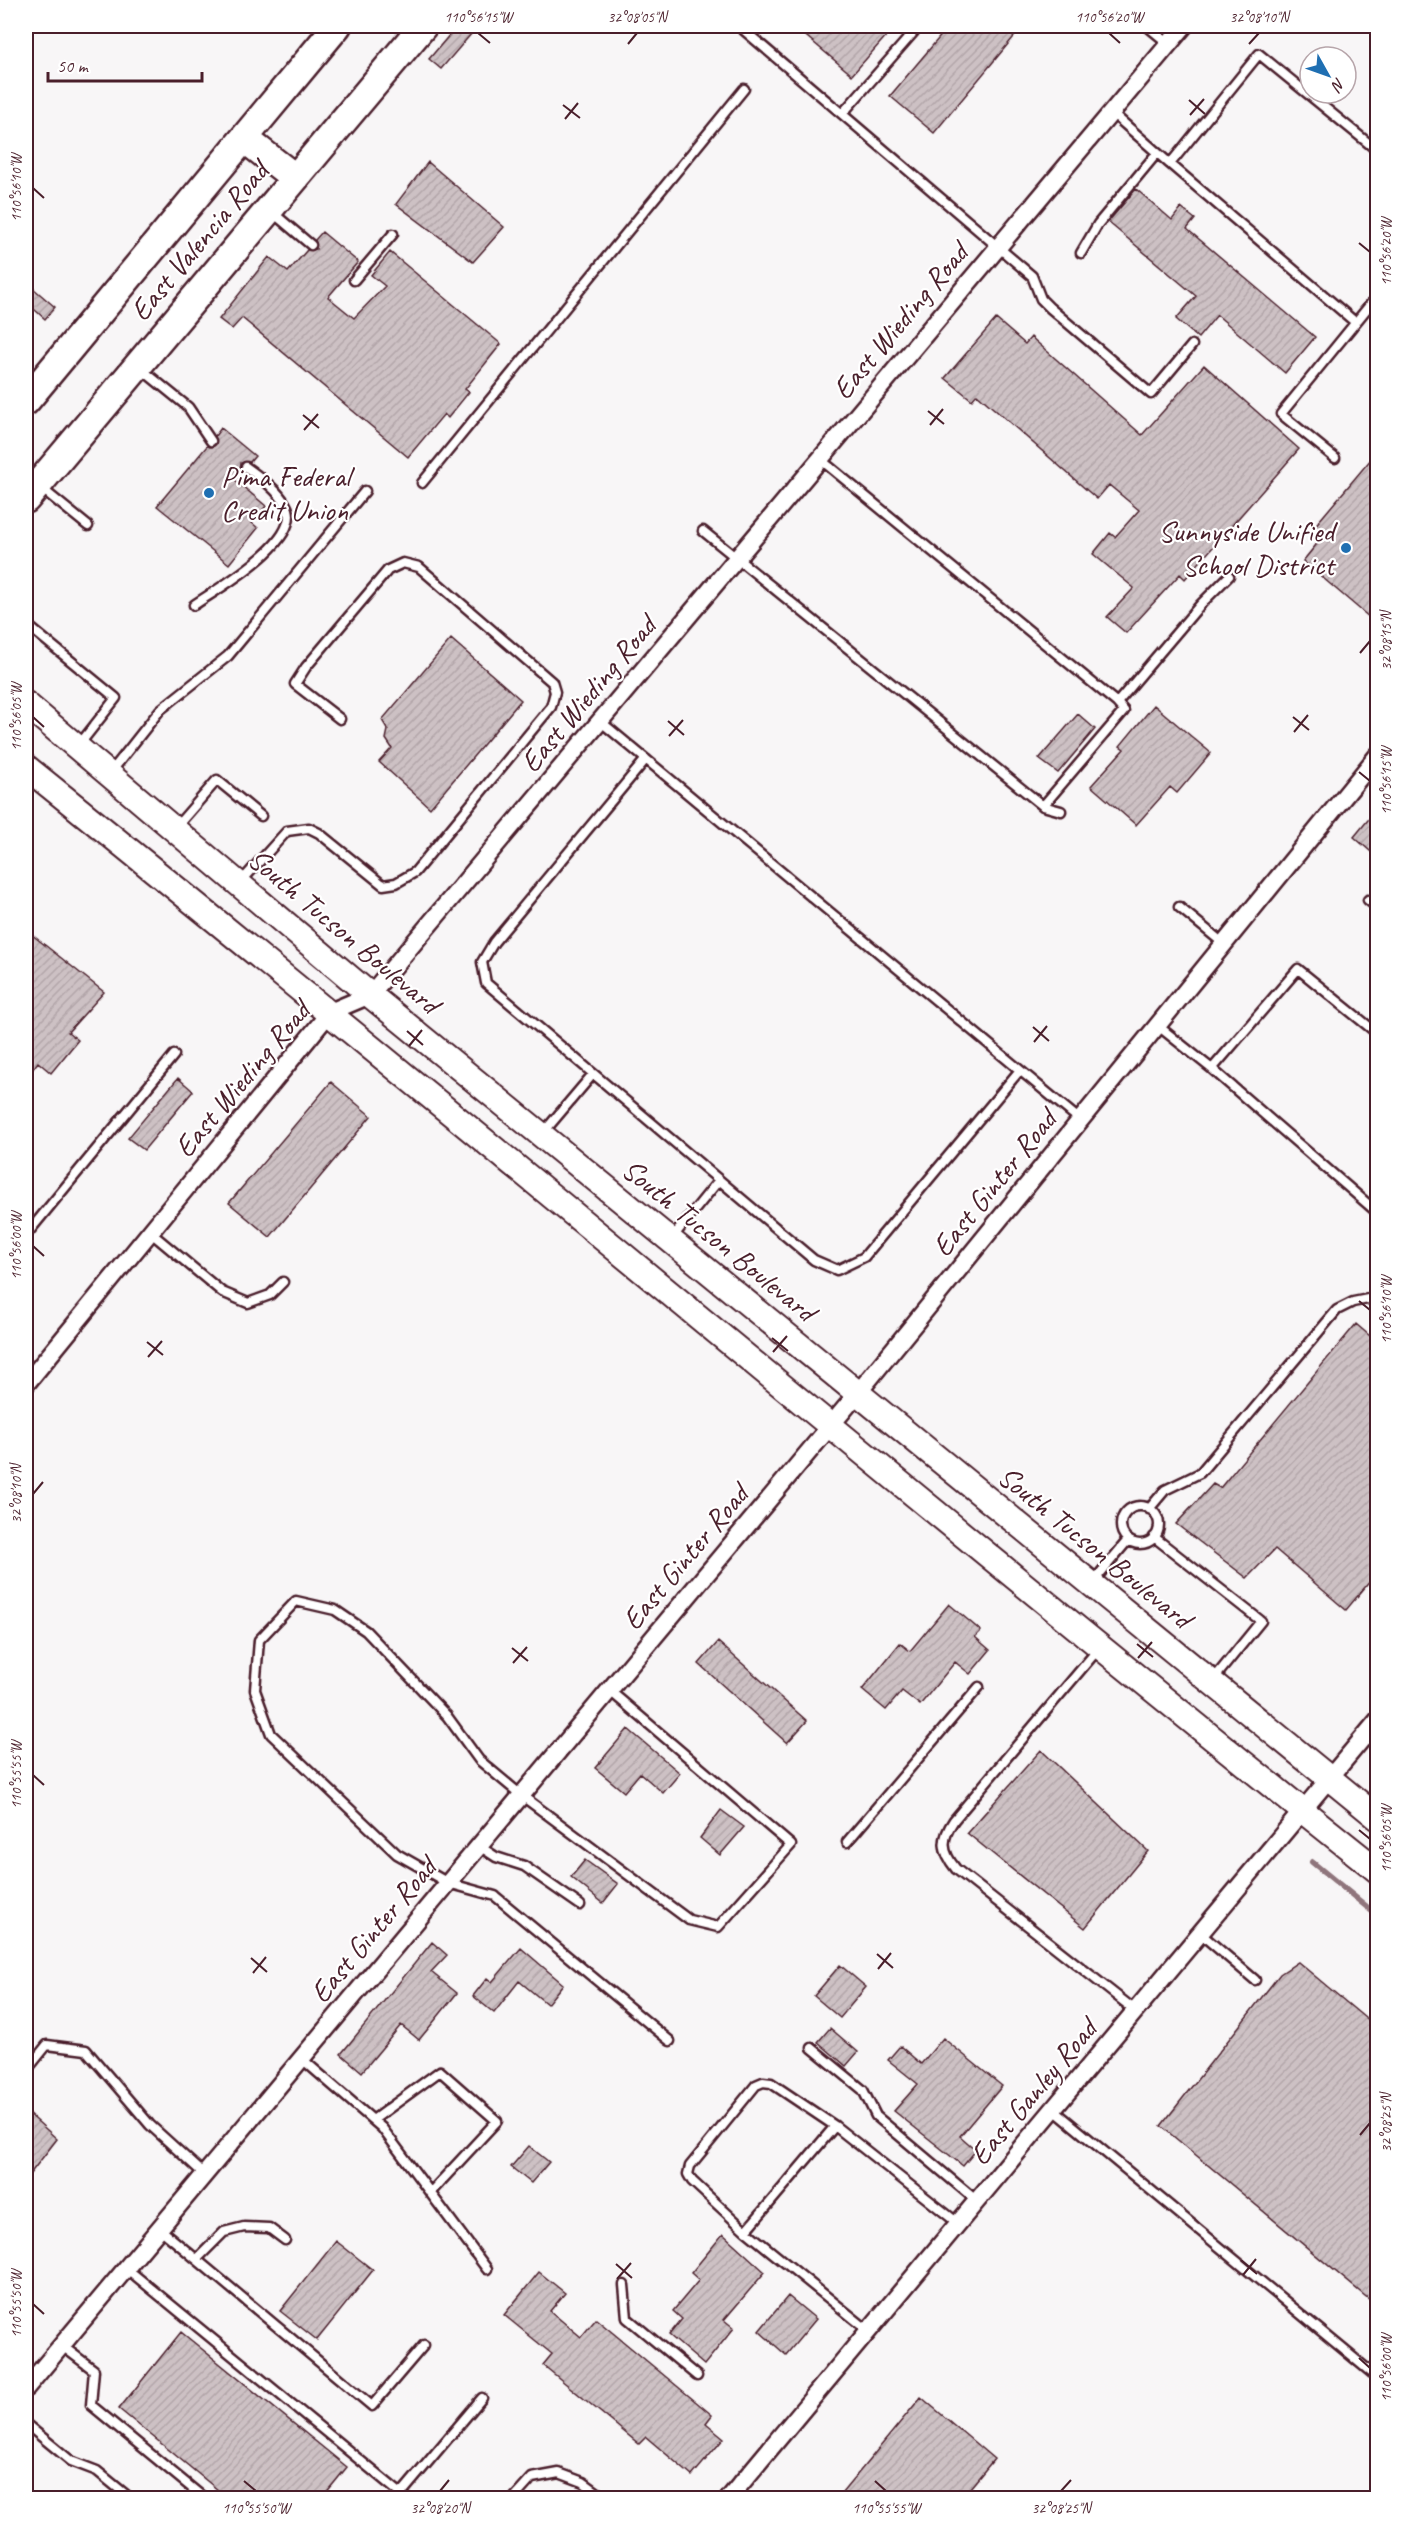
<svg xmlns="http://www.w3.org/2000/svg" width="1403" height="2524" font-family="Caveat,sans-serif">
<style>
.lines{fill:none;stroke-linecap:round;stroke-linejoin:round}
.stream{stroke:#8f747b;stroke-width:6}
.building{fill:url(#building-hatch);stroke:#4a1f2b;stroke-width:1.5}
.service-casing{stroke:#4a1f2b;stroke-width:13}
.minor-casing{stroke:#4a1f2b;stroke-width:21}
.secondary-casing{stroke:#4a1f2b;stroke-width:28}
.primary-casing{stroke:#4a1f2b;stroke-width:32}
.service{stroke:#fff;stroke-width:8}
.minor{stroke:#fff;stroke-width:16}
.secondary{stroke:#fff;stroke-width:24}
.primary{stroke:#fff;stroke-width:27}
.ticks{fill:none;stroke:#4a1f2b;stroke-width:2}
.poi-dot{fill:#1f6fb2;stroke:#fff;stroke-width:2}
.labels{text-anchor:middle;dominant-baseline:central;stroke-width:4.5;stroke-linejoin:round;paint-order:stroke}
.street-label{font-size:30px;fill:#4a1f2b;stroke:#fff}
.poi-label{font-size:30px;fill:#4a1f2b;stroke:#fff;text-anchor:start}
.neatline{fill:none;stroke:#4a1f2b;stroke-width:2}
.ticks-label{font-size:15px;text-anchor:middle;fill:#4a1f2b}
</style>
<defs>
<pattern id="building-hatch" width="6" height="6" patternUnits="userSpaceOnUse" patternTransform="scale(1.5)"><rect width="6" height="6" fill="#cdc1c4"/><path d="M-1 1l2-2M0 6l6-6M5 7l2-2" fill="none" stroke="#b2a5a9"/></pattern>
</defs>
<rect width="100%" height="100%" fill="#f8f6f7"/>
<filter id="ink" filterUnits="userSpaceOnUse"><feTurbulence type="fractalNoise" baseFrequency=".0167" numOctaves="2"/><feDisplacementMap in="SourceGraphic" scale="12" xChannelSelector="R" yChannelSelector="G"/><feConvolveMatrix kernelMatrix="1 2 1 2 8 2 1 2 1" color-interpolation-filters="sRGB"/></filter>
<g filter="url(#ink)">
<g class="lines">
<!-- stream -->
<path class="stream" d="M1312 1862 1378 1916"/>
</g>
<!-- building -->
<path class="building" d="M457 26H478L441 69 429 59Z
M794 26H895L852 75Z
M949 26H1023L934 133 890 96Z
M428 162 504 227 473 262 396 204Z
M1136 189 1172 220 1181 208 1195 219 1187 229 1315 337 1285 373 1217 315 1198 338 1176 319 1196 296 1108 222Z
M322 232 358 262 328 297 354 318 385 286 371 275 390 252 501 344 465 389 469 392 448 418 444 414 408 457 242 318 232 329 219 319 269 257 288 272 307 250 316 249 315 240Z
M26 282 55 307 45 319 26 302Z
M996 319 1025 344 1031 337 1142 435 1204 365 1299 449 1185 579 1180 574 1126 633 1107 617 1134 588 1093 554 1110 533 1115 537 1139 510 1109 485 1097 499 977 394 972 400 945 378Z
M221 428 255 456 250 462 241 463 242 472 235 480 266 506 252 523 258 528 229 564 157 506 207 446 212 447 216 444 215 436Z
M1377 452V624L1303 561 1324 535 1314 527Z
M451 639 521 700 430 808 379 762 392 748 386 739 388 730 382 720Z
M1154 705 1211 753 1177 793 1170 787 1136 825 1091 786 1124 749 1120 746Z
M1078 714 1095 729 1058 773 1039 759Z
M1377 809V857L1354 837Z
M26 930 104 992 68 1032 78 1040 51 1073 38 1062 26 1078Z
M178 1078 193 1091 144 1150 128 1138Z
M331 1082 371 1116 270 1237 229 1203Z
M1356 1324 1377 1342V1573L1346 1610 1275 1549 1247 1578 1176 1524 1213 1484 1220 1488Z
M949 1604 981 1631 975 1637 990 1650 970 1674 955 1662 920 1705 902 1691 886 1710 862 1690 900 1643 910 1651Z
M718 1642 807 1721 787 1743 699 1664Z
M628 1729 680 1773 663 1793 640 1773 624 1792 595 1768Z
M1041 1750 1148 1851 1085 1928 967 1833Z
M721 1810 744 1827 720 1855 700 1838Z
M585 1860 618 1884 603 1903 571 1877Z
M432 1942 447 1955 431 1972 457 1993 419 2040 401 2025 362 2072 341 2054Z
M521 1948 563 1984 547 2004 519 1981 494 2013 473 1996 487 1978 492 1982Z
M1298 1962 1377 2028V2306L1161 2126 1280 1974Z
M840 1965 866 1987 840 2018 814 1996Z
M830 2028 858 2052 846 2066 818 2042Z
M943 2038 1002 2086 960 2136 976 2150 963 2166 894 2111 918 2084 888 2060 900 2046 921 2064Z
M26 2111 57 2139 26 2179Z
M529 2146 549 2162 531 2183 511 2167Z
M723 2234 765 2272 724 2320 734 2328 704 2365 669 2335 682 2319 673 2311 699 2280 691 2273Z
M336 2241 373 2270 317 2340 280 2311Z
M539 2272 565 2293 550 2311 581 2337 596 2319 712 2415 706 2423 724 2438 692 2476 646 2437 639 2444 543 2365 552 2354 504 2315Z
M788 2296 816 2319 786 2355 759 2331Z
M181 2332 347 2467 321 2499H229L119 2409Z
M921 2397 994 2459 961 2499H837Z"/>
<g class="lines">
<!-- service casing -->
<g class="service-casing">
<path id="service" d="M739 26 1032 276 1041 299 1050 308 1151 394 1192 345
M1147 26 1169 44
M1111 112 1170 164 1259 54 1378 151
M842 114 919 26
M1170 164 1355 322
M272 212 311 245
M1081 253 1098 224 1157 153
M354 280 393 234
M140 368 188 407 211 441
M1335 458 1281 414 1378 295
M820 459 1117 703 1201 604 1229 576
M422 483 744 89
M40 487 88 526
M703 531 1043 806 1124 711 1117 703
M194 605C217 589 306 539 286 505 277 489 261 478 246 467
M26 624 116 698 79 745
M600 721 1080 1120
M646 759 494 942 482 962 486 983 814 1260 837 1270 864 1257 1020 1070
M111 772 160 710 228 656 365 491
M1043 806 1061 811
M176 827 217 780 261 816
M239 884 287 831 309 828 319 833 383 885 396 883 415 872 551 707 555 692 552 682 419 567 403 563 388 570 306 667 295 684 340 719
M1368 900 1378 908
M1179 907 1224 944
M1157 1025 1212 1069
M1378 1034 1298 969 1212 1069 1378 1213
M543 1133 593 1074
M150 1232 222 1292 248 1303 270 1295 283 1282
M26 1235 174 1055
M672 1238 719 1180
M1121 1525a19 19 0 1 1 38 0a19 19 0 1 1-38 0Z
M1149 1509 1165 1490 1200 1473 1337 1310 1353 1302 1378 1297
M1154 1537 1261 1621 1213 1680
M1092 1583 1128 1540
M1100 1647 954 1820C941 1839 941 1851 956 1869L1136 2011
M609 1690 791 1845 718 1927 689 1920 521 1795 479 1760 447 1716 366 1631 335 1610 296 1601 259 1640 255 1690 271 1734 397 1854 448 1883 495 1896 670 2041
M847 1842 979 1687
M479 1846 496 1857 524 1866 580 1905
M1201 1934 1255 1980
M812 2048 863 2090 876 2116 977 2201
M301 2058 382 2128 487 2269
M26 2071 47 2045 86 2050 150 2125 204 2174
M1054 2110 1378 2378
M373 2120 440 2071 497 2121 430 2193
M159 2228 372 2406 424 2345
M746 2231 692 2181 688 2174 690 2166 756 2085 763 2082 771 2083 835 2126
M197 2259 224 2232 244 2227 269 2228 285 2240
M126 2268 406 2498
M624 2285 627 2318 697 2376
M869 2331 746 2231 835 2126 959 2224
M61 2345 94 2370 91 2405 204 2498
M26 2424 71 2461 97 2471 130 2498
M401 2494 482 2398
M514 2498 532 2478 559 2473 583 2482 605 2498"/>
</g>
<!-- minor casing -->
<g class="minor-casing">
<path id="minor" d="M26 1384 330 1012 370 995 1184 26
M26 2388 857 1394 1378 755
M729 2498 1378 1720"/>
</g>
<!-- secondary casing -->
<g class="secondary-casing">
<path id="secondary" d="M26 704 370 995 1378 1818
M26 767C479 1131 923 1508 1378 1871"/>
</g>
<!-- primary casing -->
<g class="primary-casing">
<path id="primary" d="M245 139 295 178
M26 401 337 26
M26 499 423 26"/>
</g>
<!-- service -->
<use href="#service" class="service"/>
<!-- minor -->
<use href="#minor" class="minor"/>
<!-- secondary -->
<use href="#secondary" class="secondary"/>
<!-- primary -->
<use href="#primary" class="primary"/>
</g>
</g>
<!-- ticks -->
<path class="ticks" d="M478 33 490 43M1109 33 1120 43M628 44 637 33M1249 44 1259 33M1189 100 1205 114M563 105 580 118M1190 115 1204 99M565 119 578 103M33 188 44 198M1359 243 1370 252M928 411 944 424M303 415 319 428M930 425 943 409M304 430 318 414M1360 653 1370 641M33 717 44 727M1293 717 1309 730M668 721 684 735M1294 732 1308 715M669 736 683 720M1359 772 1370 781M1033 1027 1049 1041M407 1031 423 1045M1034 1042 1047 1026M409 1046 422 1030M33 1246 44 1256M1359 1301 1370 1310M772 1338 788 1351M147 1342 163 1355M773 1352 787 1336M148 1357 162 1341M33 1494 43 1482M1137 1644 1153 1657M512 1648 528 1661M1138 1658 1152 1642M513 1663 527 1647M33 1775 44 1785M1359 1830 1370 1839M877 1954 893 1968M251 1958 267 1972M878 1969 891 1953M253 1973 266 1957M1360 2135 1370 2123M1241 2260 1257 2274M616 2264 632 2278M1243 2275 1256 2259M617 2279 631 2263M33 2304 44 2314M1359 2358 1370 2368M244 2481 256 2491M875 2481 886 2491M440 2491 449 2480M1061 2491 1071 2480"/>
<!-- markers -->
<g class="poi-dot">
<circle cx="209" cy="493" r="6"/>
<circle cx="1346" cy="548" r="6"/>
</g>
<g class="labels">
<!-- street labels -->
<g class="street-label">
<text transform="translate(199 241) rotate(-50)">East Valencia Road</text>
<text transform="translate(900 321) rotate(-50)">East Wieding Road</text>
<text transform="translate(588 694) rotate(-50)">East Wieding Road</text>
<text transform="translate(344 931) rotate(40)">South Tucson Boulevard</text>
<text transform="translate(242 1079) rotate(-50)">East Wieding Road</text>
<text transform="translate(994 1183) rotate(-51)">East Ginter Road</text>
<text transform="translate(719 1240) rotate(39)">South Tucson Boulevard</text>
<text transform="translate(1095 1547) rotate(39)">South Tucson Boulevard</text>
<text transform="translate(685 1557) rotate(-50)">East Ginter Road</text>
<text transform="translate(373 1930) rotate(-50)">East Ginter Road</text>
<text transform="translate(1033 2092) rotate(-50)">East Ganley Road</text>
</g>
<!-- poi labels -->
<g class="poi-label">
<text x="221" y="476">Pima Federal<tspan x="221" dy="34">Credit Union</tspan></text>
<text x="1334" y="531" text-anchor="end">Sunnyside Unified<tspan x="1334" dy="34">School District</tspan></text>
</g>
</g>
<!-- margin -->
<rect width="1403" height="2524" fill="none" stroke="#fff" stroke-width="66"/>
<!-- north arrow -->
<g transform="translate(1328 75) rotate(130)"><circle r="28" fill="#ffffff" stroke="#b7a5aa" stroke-width="1.5"/>
<path d="M0-4.5L10 22L0 15L-10 22Z" fill="#1f6fb2"/>
<text y="-9" font-size="16" font-weight="bold" text-anchor="middle" fill="#4a1f2b">N</text>
</g>
<!-- scale -->
<path d="M48 72v9h154v-9" fill="none" stroke="#4a1f2b" stroke-width="3"/>
<text x="57" y="72" font-size="18" fill="#4a1f2b" stroke="#ffffff" stroke-width="4.5" paint-order="stroke">50 m</text>
<rect x="33" y="33" width="1337" height="2458" class="neatline"/>
<g class="ticks-label">
<text x="478" y="22">110°56'15"W</text>
<text x="637" y="22">32°08'05"N</text>
<text x="1109" y="22">110°56'20"W</text>
<text x="1259" y="22">32°08'10"N</text>
<text transform="translate(16 188) rotate(-90)" y="5">110°56'10"W</text>
<text transform="translate(1386 252) rotate(-90)" y="5">110°56'20"W</text>
<text transform="translate(1386 641) rotate(-90)" y="5">32°08'15"N</text>
<text transform="translate(16 717) rotate(-90)" y="5">110°56'05"W</text>
<text transform="translate(1386 781) rotate(-90)" y="5">110°56'15"W</text>
<text transform="translate(16 1246) rotate(-90)" y="5">110°56'00"W</text>
<text transform="translate(1386 1310) rotate(-90)" y="5">110°56'10"W</text>
<text transform="translate(16 1494) rotate(-90)" y="5">32°08'10"N</text>
<text transform="translate(16 1775) rotate(-90)" y="5">110°55'55"W</text>
<text transform="translate(1386 1839) rotate(-90)" y="5">110°56'05"W</text>
<text transform="translate(1386 2123) rotate(-90)" y="5">32°08'25"N</text>
<text transform="translate(16 2304) rotate(-90)" y="5">110°55'50"W</text>
<text transform="translate(1386 2368) rotate(-90)" y="5">110°56'00"W</text>
<text x="256" y="2513">110°55'50"W</text>
<text x="440" y="2513">32°08'20"N</text>
<text x="886" y="2513">110°55'55"W</text>
<text x="1061" y="2513">32°08'25"N</text>
</g>
</svg>
